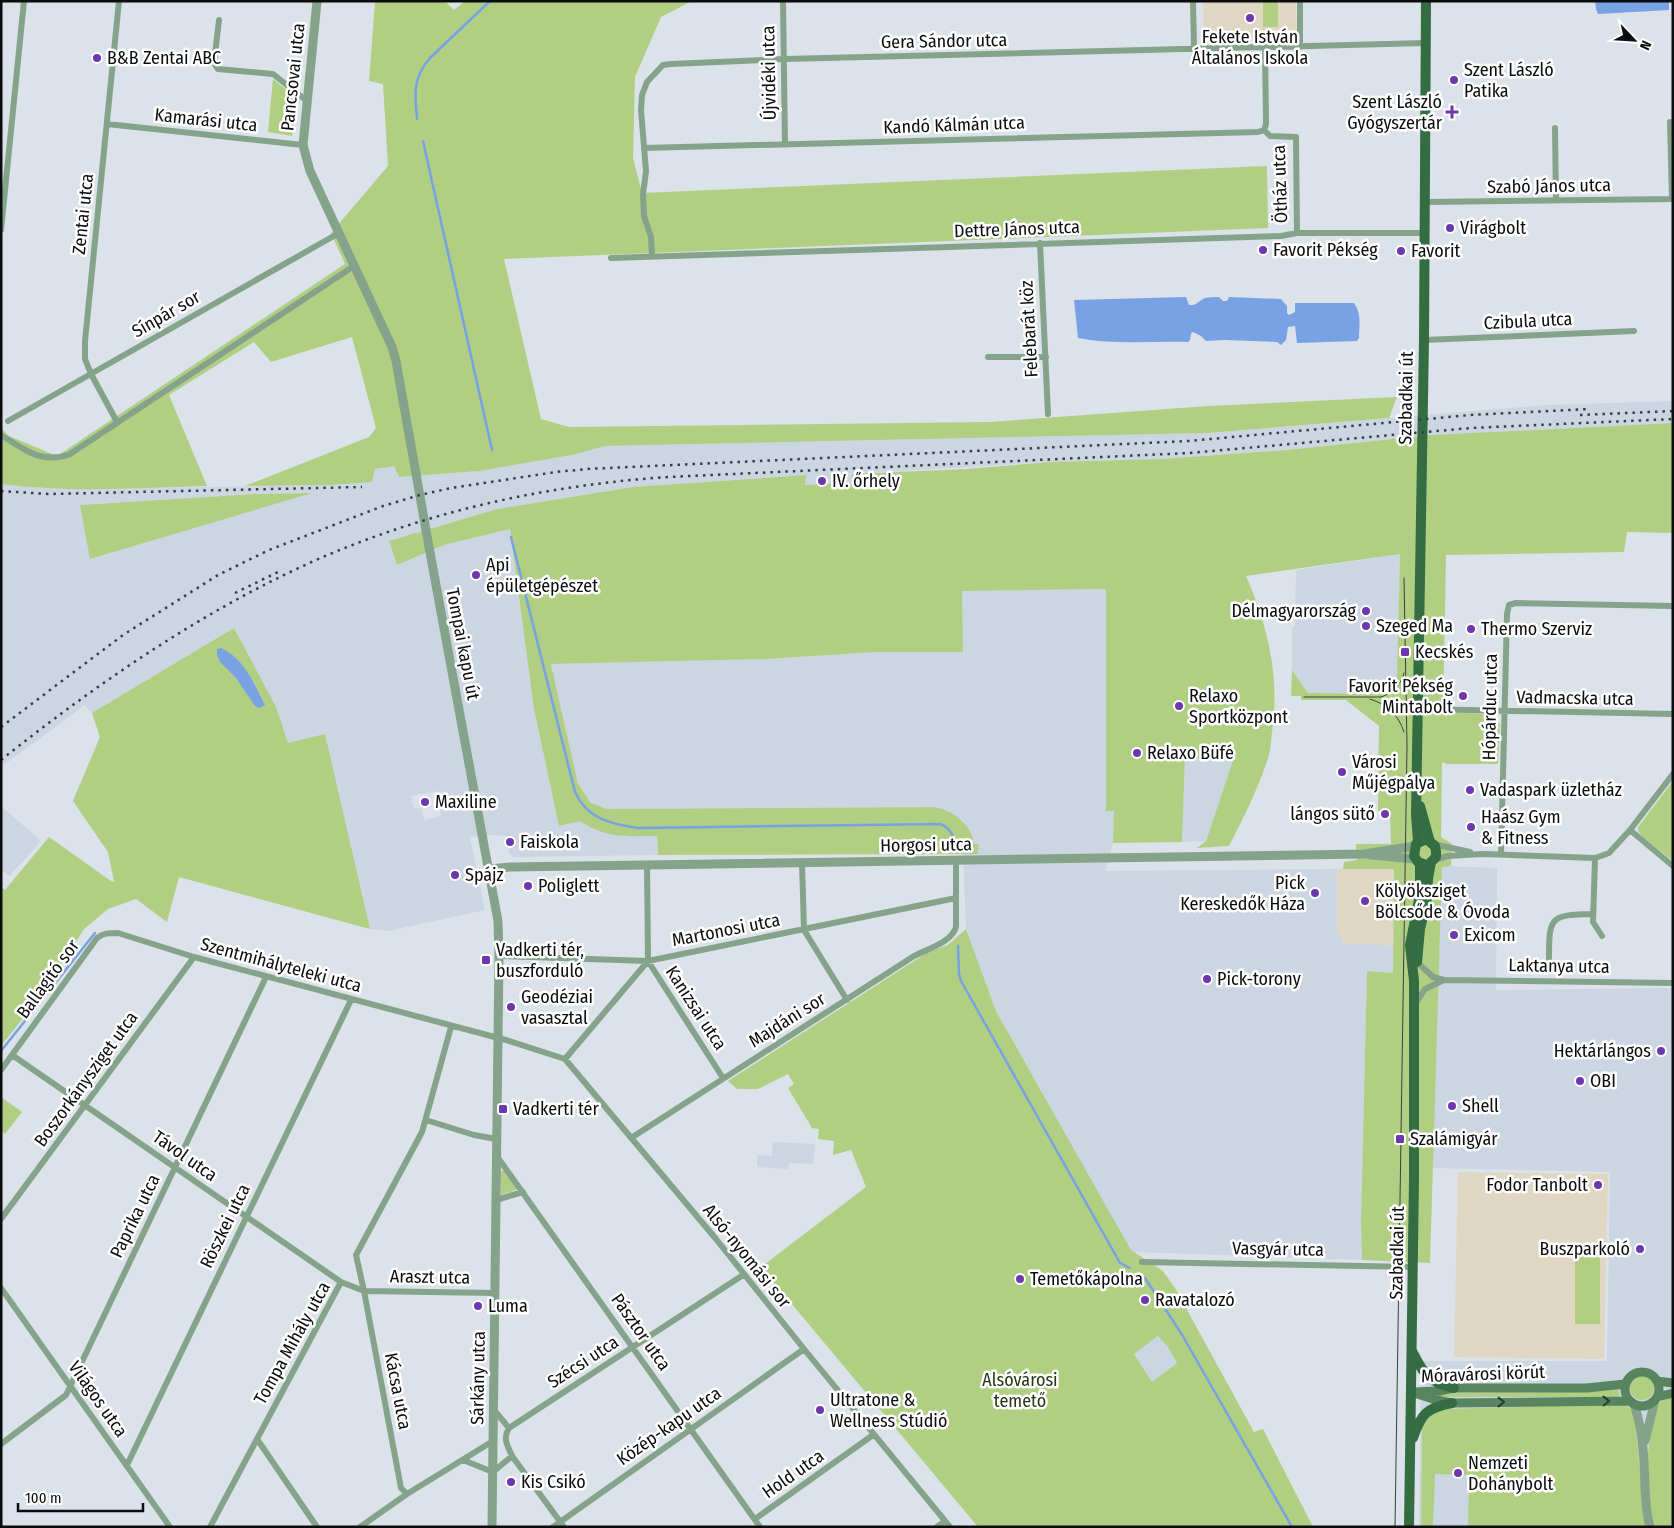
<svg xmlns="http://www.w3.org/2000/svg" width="1674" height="1528" font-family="'Fira Sans Condensed',sans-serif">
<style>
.built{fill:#cbd6e2;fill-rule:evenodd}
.education{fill:#e0d7c2}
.green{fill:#b1cf82;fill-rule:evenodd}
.water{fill:#78a2e4}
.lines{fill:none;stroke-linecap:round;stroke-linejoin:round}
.stream{stroke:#78a2e4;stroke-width:2.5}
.minor{stroke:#85a38a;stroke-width:6}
.tertiary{stroke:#85a38a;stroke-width:9}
.secondary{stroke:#588460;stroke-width:9}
.primary{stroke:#346d42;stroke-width:10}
.tram{stroke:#3b3e41;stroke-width:1}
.rail{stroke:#3b3e41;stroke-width:2.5;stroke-dasharray:2.5 5;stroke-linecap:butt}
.oneway{stroke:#293c2f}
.poi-dot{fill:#6d37ae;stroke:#fff;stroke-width:2}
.labels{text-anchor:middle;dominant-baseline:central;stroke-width:5;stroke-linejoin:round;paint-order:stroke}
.poi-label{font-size:18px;fill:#0a0c0e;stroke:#fff;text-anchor:start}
.street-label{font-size:18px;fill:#0a0c0e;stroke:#fff}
.park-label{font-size:18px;fill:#293514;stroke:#fff}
</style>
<rect width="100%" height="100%" fill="#dce2e9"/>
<!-- built -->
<path class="built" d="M1673 401V423L1431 435 1287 450 1161 459 1050 462 852 474V483L805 485V475L633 487 497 509 389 541 397 565 444 545 510 529 534 709 559 825 580 821 590 827 623 836H657L658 855 513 857 509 853 508 836 494 835 470 837 485 910 388 931 370 929 180 877 116 882 108 852 73 801 100 737 92 713 85 705 1 767V484L41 488 84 489 331 485 375 469 394 465 399 477 479 471 572 455 605 446 1207 433 1547 405ZM309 493 91 559 80 505 255 494ZM436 791 441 816 424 820 421 808 414 809 411 796Z
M1400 554 1397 678 1396 682 1390 690 1378 694 1308 693 1292 670V627L1295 626 1296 570Z
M1107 589 1106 810 1114 811 1113 843 1105 871 1337 869V934L1376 944 1393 946V973L1367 971 1361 1222 1362 1260 1134 1252 1131 1250 996 1011 966 929 963 854H978L979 844H974L972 836 934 807 607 809 591 803 578 784 551 664 766 659 877 652 963 651 962 591Z
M1185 758 1233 760 1206 841 1182 842Z
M1 806 40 840 37 846 9 876 1 869Z
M1442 866 1497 868 1496 990 1673 988V1527H1419L1421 1361H1607L1610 1172 1432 1168Z
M773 1142 815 1144 813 1164 789 1163 788 1169 757 1167V1155L772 1156Z
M1158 1336 1168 1347 1177 1363 1152 1383 1134 1354Z"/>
<!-- education -->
<path class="education" d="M1203 1H1296L1297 35 1204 38Z
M1394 868 1393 946 1376 944H1342V935L1337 934V869Z
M1458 1172 1608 1174 1604 1359 1454 1357Z"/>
<!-- green -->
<path class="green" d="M375 1H445L454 10 465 1H692L661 17 635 77 633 158 642 193 1267 166 1268 228 504 259 541 419 569 427 989 422 1208 406 1397 397 1389 418 1207 433 605 446 572 455 479 471 399 477 394 466 375 469 372 482 331 485 245 486 369 437 376 428 352 337 271 362 254 342 169 395 207 486C139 488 69 493 1 484V428L9 436 57 456 345 264 331 233 388 166 383 84 369 81Z
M1263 1H1278V27H1263Z
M273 79 297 98 292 136 268 132Z
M1673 423V533L1627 532 1624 552 1446 555 1443 712 1489 714 1500 724 1498 764H1447L1442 762 1441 837 1452 844 1451 866 1442 867 1430 1263 1362 1260 1361 1222 1367 971 1393 973 1394 869H1343L1344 862 1357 860 1356 844H1391L1390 811H1378L1379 726 1346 700H1301V696H1291L1292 670 1308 693 1378 694C1388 692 1394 688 1397 678L1400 554 1246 576C1268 625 1280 678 1272 732 1271 740 1271 748 1269 755 1259 787 1244 817 1229 846L1197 848 1206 841 1233 760 1185 758 1182 842 1113 843 1114 811H1106V589L962 591 963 652H877L766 659 551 664 578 784 591 803 607 809 934 807C954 810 972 826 974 844H979L978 854 658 855 657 836C627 836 607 839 580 821L559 826 534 709 510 529 444 545 397 565 389 541 497 509 633 487 806 475 805 485 851 483 852 474 966 469 1050 462 1161 459 1287 450 1431 435Z
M312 493 90 559 80 505 255 494Z
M234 628 276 707 288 743 325 734 370 929 179 877 167 922 136 899 108 909 84 929 50 984 1 1046V887L5 890 49 837 111 881 114 882 108 852 73 801 100 737 92 713Z
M1673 781V861L1642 836 1638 831V827Z
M966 929 996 1011 1131 1250 1163 1271 1175 1288 1254 1432 1263 1429 1313 1527H978L761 1267 866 1187 851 1150 833 1155 834 1141 818 1139 819 1129 812 1128 788 1088 794 1084 788 1074 758 1089H737L728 1081 928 952 948 945ZM1158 1336 1168 1347 1177 1363 1152 1382 1134 1354Z
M1 1097 22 1112 5 1134 1 1131Z
M504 1170 517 1187 516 1190 501 1195 500 1172Z
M1575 1255H1600V1324H1575Z
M1630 1388a12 12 0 1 1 24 0a12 12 0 1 1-24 0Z
M1618 1388 1620 1397 1604 1398 1572 1397H1440L1427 1393 1575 1392Z
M1673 1396V1510L1671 1527H1654L1649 1501 1647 1460 1654 1410 1661 1401Z
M1619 1404 1627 1405 1634 1412 1646 1527H1468L1469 1475 1435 1474 1433 1527H1421L1422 1423 1433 1414 1444 1409Z"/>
<!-- water -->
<path class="water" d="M1595 1H1669V10L1598 14 1596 9Z
M1186 297 1189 305C1197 306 1198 301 1205 298 1209 297 1214 297 1219 297L1223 301H1227L1229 297 1281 299 1287 306V313L1289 315 1295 312V303H1354C1362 315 1359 325 1359 338L1357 341 1297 343 1295 326 1288 327 1286 340 1281 345 1277 342 1225 340 1206 341 1201 336 1193 332 1191 333 1190 340 1188 342C1151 341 1114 345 1078 338L1074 300Z
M221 648C244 658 254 684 265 705L259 708 255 706 236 678 220 662 217 655V649Z"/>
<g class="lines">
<!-- stream -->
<path class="stream" d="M417 119C415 93 412 79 430 58L490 1
M423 141 492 450
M511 537 575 792C587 819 611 824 638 828L940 824C951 827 954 838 956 848
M958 946 959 974 961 981 1120 1263 1130 1268
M1 1051 95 933
M1145 1278 1181 1333 1292 1527"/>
<!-- minor -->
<path class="minor" d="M783 1 785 145
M1193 1 1194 49
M1300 1V47
M219 20 214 63 218 69 273 74 307 101
M1670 122 1672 199
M107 124 303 145
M1555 128 1556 201
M1264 130 1270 136 1296 137 1297 233
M1264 130 1266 124 1265 48
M644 148 1258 132 1264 130
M1425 202 1673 199
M1 230 24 1
M1040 243 1048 414
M652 256 651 237 644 216 643 194 646 171 641 110 642 95 647 82 663 65 671 64 784 59 1426 43
M611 258 1281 236 1297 233H1424
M1424 340 1634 331
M988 357H1046
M8 421 339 233
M117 422 91 374 85 359V341L119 1
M1 435C23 449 43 465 70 454L354 266
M1417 709 1673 714
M1630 830 1673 866
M1433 844 1470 852
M1501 855 1507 614 1509 605 1516 603 1673 606
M1595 858 1593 922 1602 936
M1434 860 1448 856 1483 854 1595 858 1609 853 1630 830 1673 774
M802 863 804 930 847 1000
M647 864 648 961 723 1078
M499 956 648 961 956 898
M1549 959C1549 916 1550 915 1593 914
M1417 962 1433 977 1444 980 1673 983
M1415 1004 1425 989 1444 980
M12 1055 341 1282
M565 1059 648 961
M1 1070 97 938C104 933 108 933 118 933L194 957 506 1040 565 1059 716 1239 804 1349 950 1527
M426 1120 474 1135 496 1139
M631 1138 914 956C927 949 952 942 956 927V861
M496 1155 760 1527
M496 1200 523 1192
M1 1219 194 957
M1142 1262 1413 1267
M1 1288 170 1527
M494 1410 509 1428 743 1275
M509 1428C502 1439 508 1446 512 1456
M257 1439 317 1527
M1 1444 66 1395 266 977
M463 1460 493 1472 512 1456 564 1527
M127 1465 351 1000
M407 1494 401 1488 364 1291 495 1293
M755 1519 873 1435
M210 1527 341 1282 364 1291 356 1255 422 1132 451 1027
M360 1527 407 1494 493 1441
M553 1527 804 1349
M937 1527 945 1521"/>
<!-- tertiary -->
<path class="tertiary" d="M317 1 303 145 310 171 392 347 396 361 429 547 498 921 499 956 492 1527
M1371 855 1415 859
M489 869 511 867 1364 854 1415 846
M1634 1404C1639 1419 1642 1434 1643 1450 1646 1475 1643 1502 1650 1527
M1645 1441 1655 1400"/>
<!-- secondary -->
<path class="secondary" d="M1625 1389a17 17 0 1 1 34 0a17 17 0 1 1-34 0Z
M1657 1381 1673 1383
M1411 1392 1436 1400 1452 1403 1629 1401
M1414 1392 1439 1391 1454 1388H1587L1625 1384
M1657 1397 1673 1393"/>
<!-- primary -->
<path class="primary" d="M1424 840 1416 844 1414 856 1418 862 1426 865
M1418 842 1416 814 1424 340 1426 1
M1417 962 1420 929 1427 899 1428 879 1431 862 1436 857V852L1435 846 1430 842 1420 806
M1412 1351C1424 1374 1427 1382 1454 1388
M1413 1438C1421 1414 1426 1408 1452 1403
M1409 1527 1414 1178V981L1410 945 1420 895V863"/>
<!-- tram -->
<path class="tram" d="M1304 697H1381C1393 693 1401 685 1404 673
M1370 699C1388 705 1398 714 1404 732
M1395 1527 1407 745 1404 578"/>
<!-- rail -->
<path class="rail" d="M1580 415 1673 411
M1 491 48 494 362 487
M235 593 278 572
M1 727 123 635 218 575 269 550 383 506 420 495 451 488 556 472 587 469 1189 441 1470 415 1590 409
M1 760C99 682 208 607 323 557 433 510 549 485 668 477L1189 453 1471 428 1673 419"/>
</g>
<!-- one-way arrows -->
<defs><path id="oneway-chevron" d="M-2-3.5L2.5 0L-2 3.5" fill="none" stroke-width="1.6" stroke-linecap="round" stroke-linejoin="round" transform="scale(1.25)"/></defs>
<g class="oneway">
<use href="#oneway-chevron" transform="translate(1606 1401) rotate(-1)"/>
<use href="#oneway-chevron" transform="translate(1501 1402)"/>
</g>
<!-- markers -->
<g class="poi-dot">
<circle cx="1250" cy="18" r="5"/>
<circle cx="97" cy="58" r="5"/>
<circle cx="1454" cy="80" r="5"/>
<path d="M1449.5 104.5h5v5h5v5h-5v5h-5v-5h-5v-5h5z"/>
<circle cx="1450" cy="228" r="5"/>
<circle cx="1263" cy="250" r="5"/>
<circle cx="1401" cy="251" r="5"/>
<circle cx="822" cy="481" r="5"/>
<circle cx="476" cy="575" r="5"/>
<circle cx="1366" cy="611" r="5"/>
<circle cx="1366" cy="626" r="5"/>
<circle cx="1471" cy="629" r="5"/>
<rect x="1400" y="647" width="10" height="10" rx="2.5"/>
<circle cx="1463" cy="696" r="5"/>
<circle cx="1179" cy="706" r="5"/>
<circle cx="1137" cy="753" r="5"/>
<circle cx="1342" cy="772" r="5"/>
<circle cx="1470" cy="790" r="5"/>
<circle cx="425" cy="802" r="5"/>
<circle cx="1385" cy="814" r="5"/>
<circle cx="1471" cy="827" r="5"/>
<circle cx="510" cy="842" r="5"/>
<circle cx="455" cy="875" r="5"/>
<circle cx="528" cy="886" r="5"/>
<circle cx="1315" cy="893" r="5"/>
<circle cx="1365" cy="901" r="5"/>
<circle cx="1454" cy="935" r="5"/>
<rect x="481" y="955" width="10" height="10" rx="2.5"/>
<circle cx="1207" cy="979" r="5"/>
<circle cx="511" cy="1007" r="5"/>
<circle cx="1661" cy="1051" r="5"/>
<circle cx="1580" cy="1081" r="5"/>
<circle cx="1452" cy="1106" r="5"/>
<rect x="498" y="1104" width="10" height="10" rx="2.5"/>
<rect x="1395" y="1134" width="10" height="10" rx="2.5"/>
<circle cx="1598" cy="1185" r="5"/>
<circle cx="1640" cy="1249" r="5"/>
<circle cx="1020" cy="1279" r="5"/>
<circle cx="1145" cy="1300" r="5"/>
<circle cx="478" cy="1306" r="5"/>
<circle cx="820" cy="1410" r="5"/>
<circle cx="1458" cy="1473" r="5"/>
<circle cx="511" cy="1482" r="5"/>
</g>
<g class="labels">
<!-- poi labels -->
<g class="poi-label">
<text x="1250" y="37" text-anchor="middle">Fekete István<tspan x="1250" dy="21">Általános Iskola</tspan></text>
<text x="107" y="58">B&amp;B Zentai ABC</text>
<text x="1464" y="70">Szent László<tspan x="1464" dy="21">Patika</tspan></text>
<text x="1442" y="102" text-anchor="end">Szent László<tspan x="1442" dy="21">Gyógyszertár</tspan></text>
<text x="1460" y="228">Virágbolt</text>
<text x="1273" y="250">Favorit Pékség</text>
<text x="1411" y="251">Favorit</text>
<text x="832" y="481">IV. őrhely</text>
<text x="486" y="565">Api<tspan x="486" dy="21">épületgépészet</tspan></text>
<text x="1356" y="611" text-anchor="end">Délmagyarország</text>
<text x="1376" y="626">Szeged Ma</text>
<text x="1481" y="629">Thermo Szerviz</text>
<text x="1415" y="652">Kecskés</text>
<text x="1453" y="686" text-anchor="end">Favorit Pékség<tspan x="1453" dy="21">Mintabolt</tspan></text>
<text x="1189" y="696">Relaxo<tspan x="1189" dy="21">Sportközpont</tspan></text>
<text x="1147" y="753">Relaxo Büfé</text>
<text x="1352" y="762">Városi<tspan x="1352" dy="21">Műjégpálya</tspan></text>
<text x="1480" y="790">Vadaspark üzletház</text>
<text x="435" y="802">Maxiline</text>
<text x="1375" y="814" text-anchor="end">lángos sütő</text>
<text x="1481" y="817">Haász Gym<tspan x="1481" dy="21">&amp; Fitness</tspan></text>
<text x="520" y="842">Faiskola</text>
<text x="465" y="875">Spájz</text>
<text x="1305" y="883" text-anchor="end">Pick<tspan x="1305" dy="21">Kereskedők Háza</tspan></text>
<text x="538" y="886">Poliglett</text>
<text x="1375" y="891">Kölyöksziget<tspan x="1375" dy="21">Bölcsőde &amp; Óvoda</tspan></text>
<text x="1464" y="935">Exicom</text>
<text x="496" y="950">Vadkerti tér,<tspan x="496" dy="21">buszforduló</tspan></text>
<text x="1217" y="979">Pick-torony</text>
<text x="521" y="997">Geodéziai<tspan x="521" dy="21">vasasztal</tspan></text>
<text x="1651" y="1051" text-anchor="end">Hektárlángos</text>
<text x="1590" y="1081">OBI</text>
<text x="1462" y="1106">Shell</text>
<text x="513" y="1109">Vadkerti tér</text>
<text x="1410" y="1139">Szalámigyár</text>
<text x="1588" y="1185" text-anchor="end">Fodor Tanbolt</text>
<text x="1630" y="1249" text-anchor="end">Buszparkoló</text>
<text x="1030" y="1279">Temetőkápolna</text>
<text x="1155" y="1300">Ravatalozó</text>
<text x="488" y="1306">Luma</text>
<text x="830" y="1400">Ultratone &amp;<tspan x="830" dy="21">Wellness Stúdió</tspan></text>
<text x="1468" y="1463">Nemzeti<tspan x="1468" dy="21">Dohánybolt</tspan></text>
<text x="521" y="1482">Kis Csikó</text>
</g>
<!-- street labels -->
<g class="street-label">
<text transform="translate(944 41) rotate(-1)">Gera Sándor utca</text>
<text transform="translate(769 73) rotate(-91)">Újvidéki utca</text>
<text transform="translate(293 77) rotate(-84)">Pancsovai utca</text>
<text transform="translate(206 120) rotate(6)">Kamarási utca</text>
<text transform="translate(954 125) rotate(-2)">Kandó Kálmán utca</text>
<text transform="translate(1280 184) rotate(-92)">Ötház utca</text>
<text transform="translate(1549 186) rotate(-1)">Szabó János utca</text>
<text transform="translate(83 214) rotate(-84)">Zentai utca</text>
<text transform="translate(1017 229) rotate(-2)">Dettre János utca</text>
<text transform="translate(166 314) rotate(-30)">Sínpár sor</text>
<text transform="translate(1528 321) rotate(-3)">Czibula utca</text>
<text transform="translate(1029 329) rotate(-93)">Felebarát köz</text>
<text transform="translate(1406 398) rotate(-89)">Szabadkai út</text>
<text transform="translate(463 644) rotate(79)">Tompai kapu út</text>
<text transform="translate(1575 698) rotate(1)">Vadmacska utca</text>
<text transform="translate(1490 707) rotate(-89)">Hópárduc utca</text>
<text transform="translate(926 845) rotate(-1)">Horgosi utca</text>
<text transform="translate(726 930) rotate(-11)">Martonosi utca</text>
<text transform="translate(281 965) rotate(15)">Szentmihályteleki utca</text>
<text transform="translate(1559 966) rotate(1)">Laktanya utca</text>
<text transform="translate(48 979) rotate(-54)">Ballagitó sor</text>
<text transform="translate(696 1008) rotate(57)">Kanizsai utca</text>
<text transform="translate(787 1020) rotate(-32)">Majdáni sor</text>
<text transform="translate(86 1079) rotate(-54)">Boszorkánysziget utca</text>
<text transform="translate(185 1156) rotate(35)">Távol utca</text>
<text transform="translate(135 1216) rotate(-64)">Paprika utca</text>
<text transform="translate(225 1226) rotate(-64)">Röszkei utca</text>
<text transform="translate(1278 1249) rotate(1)">Vasgyár utca</text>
<text transform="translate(1397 1253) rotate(-89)">Szabadkai út</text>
<text transform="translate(747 1256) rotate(51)">Alsó-nyomási sor</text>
<text transform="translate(430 1277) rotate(1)">Araszt utca</text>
<text transform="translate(641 1332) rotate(55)">Pásztor utca</text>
<text transform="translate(292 1343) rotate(-61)">Tompa Mihály utca</text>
<text transform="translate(583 1362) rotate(-33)">Szécsi utca</text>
<text transform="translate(1483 1374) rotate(-2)">Móravárosi körút</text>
<text transform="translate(478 1378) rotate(-89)">Sárkány utca</text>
<text transform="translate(398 1391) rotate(79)">Kácsa utca</text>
<text transform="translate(98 1399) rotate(55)">Világos utca</text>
<text transform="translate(669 1426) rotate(-35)">Közép-kapu utca</text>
<text transform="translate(793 1474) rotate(-35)">Hold utca</text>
</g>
<!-- park labels -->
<g class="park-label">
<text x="1020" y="1380">Alsóvárosi<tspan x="1020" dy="21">temető</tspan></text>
</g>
</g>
<!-- border -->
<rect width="1674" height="1528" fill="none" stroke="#0a0c0e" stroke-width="5"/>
<!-- north arrow -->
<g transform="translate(1634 40) rotate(115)" stroke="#ffffff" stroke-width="4" paint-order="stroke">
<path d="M0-4L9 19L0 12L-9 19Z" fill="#0a0c0e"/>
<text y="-8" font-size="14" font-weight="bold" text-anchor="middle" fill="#0a0c0e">N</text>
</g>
<!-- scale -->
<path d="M18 1503v8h125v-8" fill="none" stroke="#0a0c0e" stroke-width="2.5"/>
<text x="25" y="1503" font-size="15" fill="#0a0c0e" stroke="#ffffff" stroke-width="4" paint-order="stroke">100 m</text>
</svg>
